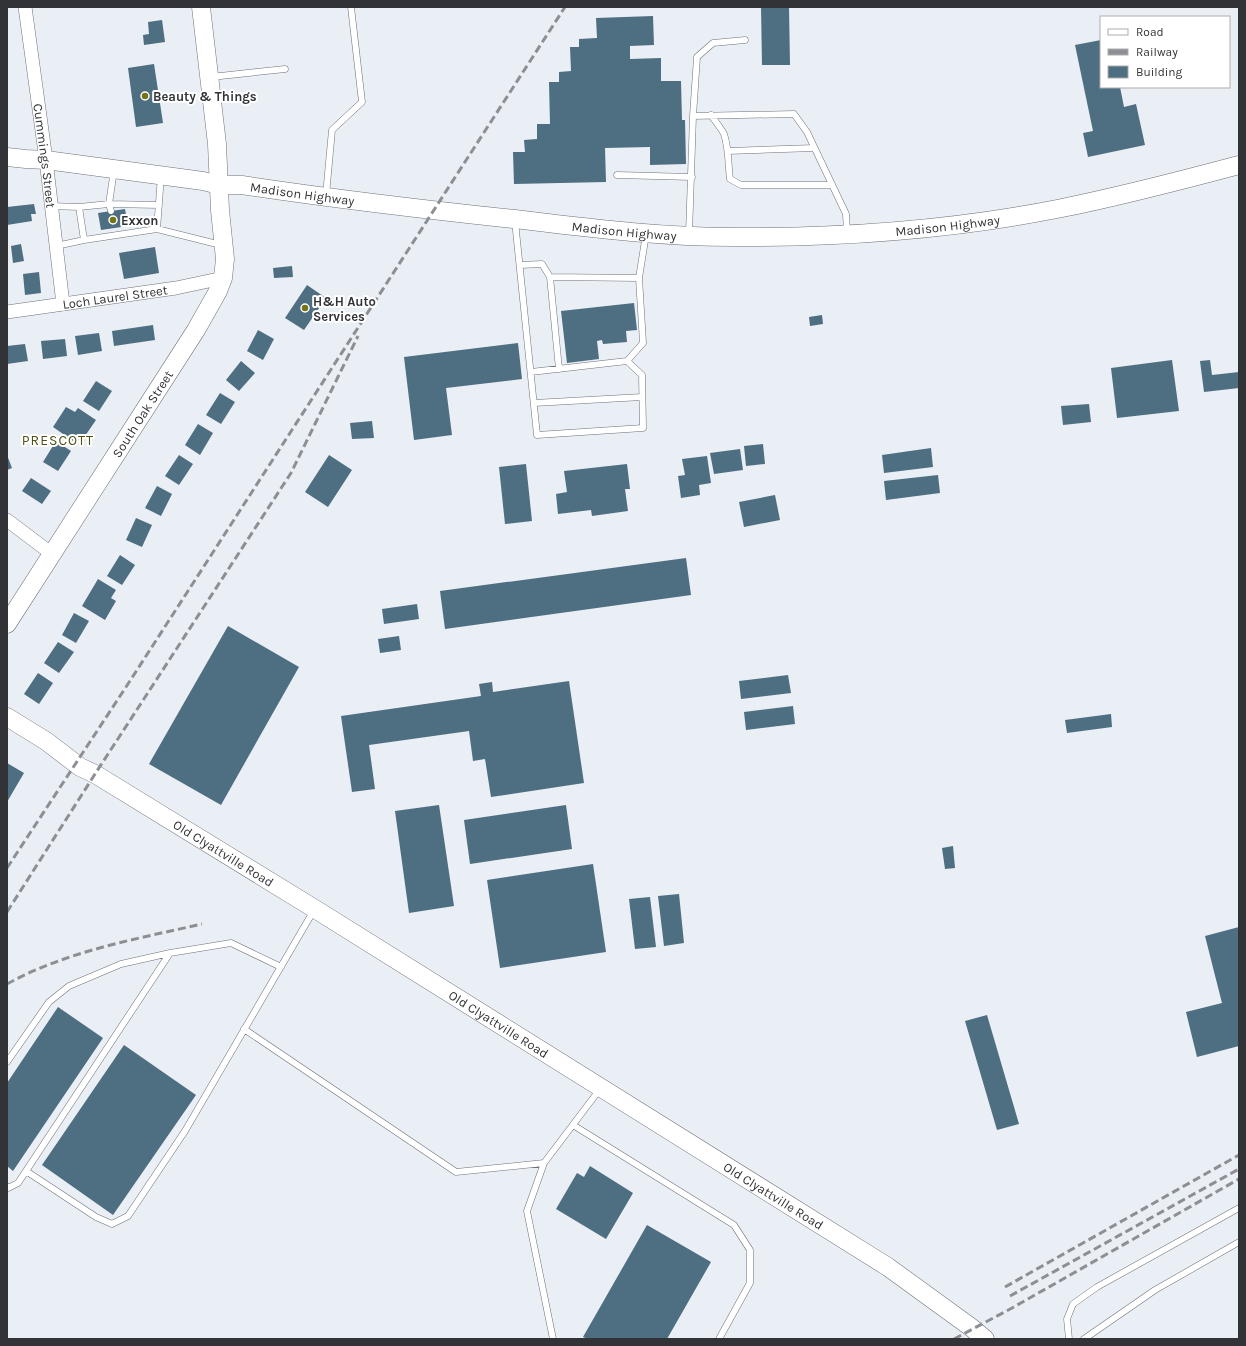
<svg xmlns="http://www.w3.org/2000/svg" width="1246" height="1346" font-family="Karla,sans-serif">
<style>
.building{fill:#4e6e81}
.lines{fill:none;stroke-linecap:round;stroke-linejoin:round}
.lane-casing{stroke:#6e7178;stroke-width:7}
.street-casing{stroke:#6e7178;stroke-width:14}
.secondary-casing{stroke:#6e7178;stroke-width:19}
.lane{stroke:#fff;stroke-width:6}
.street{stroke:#fff;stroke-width:13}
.secondary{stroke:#fff;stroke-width:18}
.rail{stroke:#8d8f94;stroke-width:3;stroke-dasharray:8 4;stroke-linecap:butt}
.poi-dot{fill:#757318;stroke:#fff;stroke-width:1.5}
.labels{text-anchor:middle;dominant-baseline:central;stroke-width:4;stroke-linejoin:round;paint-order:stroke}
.poi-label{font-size:13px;font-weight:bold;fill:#323336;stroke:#fff;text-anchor:start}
.street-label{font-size:13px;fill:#323336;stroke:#fff}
.neighbourhood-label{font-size:14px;letter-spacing:1px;fill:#515013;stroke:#fff}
</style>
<rect width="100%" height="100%" fill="#eaeef5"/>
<!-- building -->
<path class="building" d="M761 7H789L790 65H762Z
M653 16 654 45 630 46V59L661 58V81H681L682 120H685L686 164 650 165V147L605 148 606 182 514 184 513 152H525L524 140 537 139V124H550L549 82H559V72L571 71 570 47H579V39L597 38 596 18Z
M162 20 165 42 144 45 143 35 149 34 148 22Z
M1101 40V87H1120L1124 107 1136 104 1145 145 1088 157 1083 133 1093 131 1075 45Z
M154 64 163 123 136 127 128 68Z
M34 204 36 214H31L32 221 7 225V207Z
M125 209 128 226 101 230 98 213Z
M21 244 24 261 13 263 11 246Z
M155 247 159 273 124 279 119 253Z
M292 266 293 277 274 278 273 268Z
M39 272 41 293 25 295 23 274Z
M307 285 326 298 304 330 285 318Z
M634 303 637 330 626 331 627 342 603 344 602 340 597 341 599 359 567 363 561 311Z
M822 315 823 324 810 326 809 317Z
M153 325 155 340 114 346 112 331Z
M258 330 274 339 263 360 247 351Z
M99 333 102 351 78 355 75 336Z
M65 339 67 356 43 359 41 341Z
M518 343 522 379 446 388 452 435 414 440 404 357Z
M25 344 28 361 7 364V346Z
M1172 360 1179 411 1117 418 1111 368Z
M1210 360 1212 375 1239 372V388L1204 392 1200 361Z
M241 361 255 373 239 391 226 380Z
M96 381 112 391 99 411 83 401Z
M220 393 235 402 221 424 206 415Z
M1089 404 1091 422 1063 425 1061 406Z
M66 407 75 412 78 408 96 420 85 436 82 434 76 443 53 427Z
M372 421 374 438 352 439 350 423Z
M198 424 213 433 200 455 185 445Z
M56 441 71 451 58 471 43 462Z
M763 444 765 464 746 466 744 446Z
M931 448 933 467 884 473 882 455Z
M740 449 743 470 714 474 710 453Z
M7 455 12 468 7 470Z
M179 455 193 464 179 485 165 476Z
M329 455 352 470 328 507 305 492Z
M707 456 711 483 699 485 700 495 681 498 678 476 685 475 682 459Z
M526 464 532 521 505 524 499 467Z
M627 464 630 489H625L628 511 592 516 591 510 558 514 556 494 567 492 564 471Z
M938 475 940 493 886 500 884 481Z
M31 478 51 491 42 504 22 491Z
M157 486 172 494 161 516 145 508Z
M775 495 780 520 744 527 739 502Z
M136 518 152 525 142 547 126 540Z
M120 555 135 565 122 585 107 576Z
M686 558 691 595 445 629 440 591Z
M98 579 116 590 111 598 116 601 105 620 82 606Z
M417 604 419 619 384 624 382 609Z
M74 613 89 621 76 643 62 635Z
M228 626 299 667 221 805 149 764Z
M399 636 401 650 380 653 378 639Z
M58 642 74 652 59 673 44 663Z
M38 673 53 683 39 704 24 694Z
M788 675 791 693 741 699 739 681Z
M569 681 584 783 491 797 485 759 473 761 469 731 369 745 375 789 352 792 341 716 481 696 479 684 492 682 493 692Z
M793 706 795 724 746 730 744 712Z
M1111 714 1112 727 1067 733 1065 720Z
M7 763 24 773 7 802Z
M439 805 454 906 409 913 395 811Z
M566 805 572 849 470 864 464 820Z
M953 846 955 868 945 869 942 848Z
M593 864 606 952 500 968 487 880Z
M679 894 684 943 664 946 658 896Z
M650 897 656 947 635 949 629 899Z
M1239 927V1046L1197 1057 1186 1012 1222 1003 1205 936Z
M58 1007 103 1038 13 1171 7 1166V1083Z
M987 1015 1019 1124 997 1130 965 1021Z
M124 1045 196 1095 113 1215 42 1165Z
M590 1166 633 1193 606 1239 556 1209 577 1173 584 1177Z
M647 1225 711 1262 667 1339H588L583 1337Z"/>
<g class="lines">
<!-- lane casing -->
<g class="lane-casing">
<path id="lane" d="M211 77 285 69
M711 115C715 121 721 128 724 134 729 149 728 164 730 179L741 185H832
M693 116 794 114 807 132 846 214 847 232
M728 151 814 148
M617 175 692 177
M326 195 332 130 362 102 351 7
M51 206 79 207 84 240 56 246
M79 207 109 204 114 170
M111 211 109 204 159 205
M515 221 537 435 643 428 642 375 627 361
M157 229 161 176
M689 234 693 116 697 57 713 43 745 40
M84 240 157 229 221 245
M520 265 542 264 550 277 559 369
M550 277 639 278
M531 372 627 361 643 343 639 278 646 234
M534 403 642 397
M244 1029 456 1172 544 1163 600 1089
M7 1062 49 1002 69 986 121 964 170 953 231 943 281 967
M573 1125 734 1225 750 1250V1283L719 1339
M544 1163 527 1211 553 1339
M26 1171 170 953
M7 1187 8 1188 18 1183 26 1171 96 1217 112 1224 128 1216 185 1131 314 910
M1069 1339 1067 1319 1073 1304 1097 1287 1239 1208
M1084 1339 1155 1290 1239 1242"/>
</g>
<!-- street casing -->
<g class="street-casing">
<g id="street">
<path id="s1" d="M25 7 46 160 63 304"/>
<path id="s2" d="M7 312 176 288 223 278"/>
<path d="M7 520 52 554"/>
</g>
</g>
<!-- secondary casing -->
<g class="secondary-casing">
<g id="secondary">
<path id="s3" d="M7 157 26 159 46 160 203 181 219 185H242C335 199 429 210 523 220 597 229 671 238 745 237 849 237 955 229 1057 209 1118 197 1179 181 1239 165"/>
<path id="s4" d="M7 624 196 330 218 291 223 278 225 259 220 210 217 144 201 7"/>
<path id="s5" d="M7 717 46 741 80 767 95 774 315 909 888 1267 972 1328 985 1339"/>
</g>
</g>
<!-- lane -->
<use href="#lane" class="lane"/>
<!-- street -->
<use href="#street" class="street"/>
<!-- secondary -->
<use href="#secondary" class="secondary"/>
<!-- rail -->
<path class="rail" d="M7 868 126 687 565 7
M7 912 95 774 291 473 358 336
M7 984C67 951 136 939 202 924
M1005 1287 1239 1155
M1010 1296 1239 1169
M954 1339 1012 1308 1239 1179"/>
</g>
<!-- markers -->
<g class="poi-dot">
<circle cx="145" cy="96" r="4"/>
<circle cx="113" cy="220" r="4"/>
<circle cx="305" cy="308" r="4"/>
</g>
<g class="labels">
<!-- poi labels -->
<g class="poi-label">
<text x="153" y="96">Beauty &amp; Things</text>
<text x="121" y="220">Exxon</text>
<text x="313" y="301">H&amp;H Auto<tspan x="313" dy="15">Services</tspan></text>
</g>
<!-- street labels -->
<g class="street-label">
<text stroke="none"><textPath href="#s1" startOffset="150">Cummings Street</textPath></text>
<text stroke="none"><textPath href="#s3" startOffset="298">Madison Highway</textPath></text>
<text stroke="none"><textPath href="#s3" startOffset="946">Madison Highway</textPath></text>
<text stroke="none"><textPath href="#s3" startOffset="622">Madison Highway</textPath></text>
<text stroke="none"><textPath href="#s2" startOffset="109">Loch Laurel Street</textPath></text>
<text stroke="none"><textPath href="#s4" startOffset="250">South Oak Street</textPath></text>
<text stroke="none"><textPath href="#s5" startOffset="256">Old Clyattville Road</textPath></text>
<text stroke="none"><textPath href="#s5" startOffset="580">Old Clyattville Road</textPath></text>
<text stroke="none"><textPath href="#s5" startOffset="904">Old Clyattville Road</textPath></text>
</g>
<!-- neighbourhood labels -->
<g class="neighbourhood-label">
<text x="58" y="440">PRESCOTT</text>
</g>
</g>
<!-- border -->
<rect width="1246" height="1346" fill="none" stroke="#323336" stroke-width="16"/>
<!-- legend -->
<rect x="1100" y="16" width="130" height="72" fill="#ffffff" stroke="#adadaf"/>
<rect x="1108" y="29" width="20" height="6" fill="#ffffff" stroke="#adadaf"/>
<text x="1136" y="36" font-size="12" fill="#323336">Road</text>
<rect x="1108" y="49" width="20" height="6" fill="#8d8f94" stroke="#adadaf"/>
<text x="1136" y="56" font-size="12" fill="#323336">Railway</text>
<rect x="1108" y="66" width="20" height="12" fill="#4e6e81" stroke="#adadaf"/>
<text x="1136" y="76" font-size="12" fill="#323336">Building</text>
</svg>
